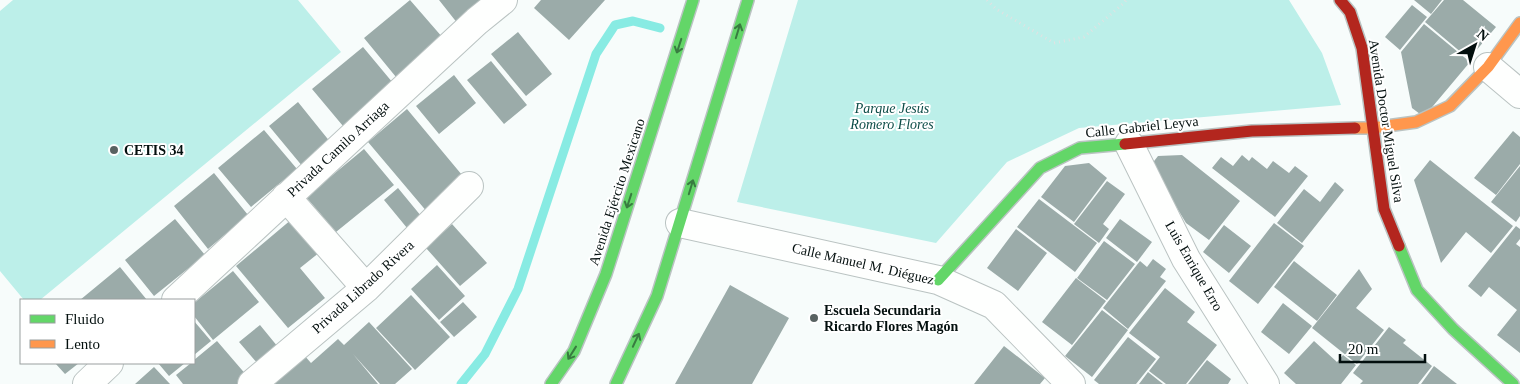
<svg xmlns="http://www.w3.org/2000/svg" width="1520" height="384" font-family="Georgia,serif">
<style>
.green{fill:#bcefe9}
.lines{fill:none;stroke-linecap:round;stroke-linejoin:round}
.stream{stroke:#88ebe3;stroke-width:9}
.building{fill:#9baba9}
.street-casing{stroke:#bac3c2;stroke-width:30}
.fast-casing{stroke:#bac3c2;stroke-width:14}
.slow-casing{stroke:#bac3c2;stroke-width:14}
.jam-casing{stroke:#bac3c2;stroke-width:14}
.path{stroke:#e1e2e2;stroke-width:3;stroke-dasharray:1 4;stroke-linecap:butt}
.street{stroke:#fefffe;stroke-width:28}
.fast{stroke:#63d668;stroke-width:11}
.slow{stroke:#ff974d;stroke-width:11}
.jam{stroke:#b3261e;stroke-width:11}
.oneway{stroke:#387c40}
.poi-dot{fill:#586261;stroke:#fff;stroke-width:2}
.labels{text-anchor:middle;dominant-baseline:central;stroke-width:4;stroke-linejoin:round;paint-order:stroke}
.park-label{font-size:14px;font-style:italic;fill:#0c4c47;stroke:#fff}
.street-label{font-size:14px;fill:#030f0e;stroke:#fff}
.poi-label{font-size:14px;font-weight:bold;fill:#030f0e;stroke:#fff;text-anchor:start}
</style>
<rect width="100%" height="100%" fill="#f7fcfb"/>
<!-- green -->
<path class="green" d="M13 0H298L341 52 40 300H24L0 271V11Z
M798 0H1289L1322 53 1341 105 1079 128 1007 162 936 243 737 202Z"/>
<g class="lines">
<!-- stream -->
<path class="stream" d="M461 384 485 354 518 289 596 54 615 25 633 21 660 28"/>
</g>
<!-- building -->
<path class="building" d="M410 0 443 38 396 77 364 38Z
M439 0H487L458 24Z
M541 0H605L569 40 534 8Z
M1414 0H1442L1431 14Z
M1444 0H1463L1496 27 1469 59 1425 22Z
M1412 5 1427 17 1400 50 1385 37Z
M1424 24 1470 62 1428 112 1420 114 1412 108 1401 52Z
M518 32 552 74 526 96 491 54Z
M363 47 393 83 343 126 312 89Z
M491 61 527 105 504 124 467 80Z
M454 75 476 103 439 134 416 106Z
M298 102 331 143 303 167 269 126Z
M407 109 467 181 428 213 368 142Z
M264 130 297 169 251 207 218 168Z
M1513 131 1520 137V164L1496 195 1474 178Z
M364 149 394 185 336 232 306 197Z
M1182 155 1240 201 1209 240 1186 223 1151 165 1158 156Z
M1242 155 1249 161 1252 157 1267 169 1273 161 1289 173 1295 166 1308 176 1275 217 1212 168 1221 157 1233 166Z
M1430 160 1513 226 1491 253 1466 232 1441 263 1414 180Z
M1089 163 1107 178 1074 222 1041 197 1065 166Z
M1520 166V216L1516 222 1491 202Z
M214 173 248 215 208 249 174 206Z
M1107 181 1125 194 1103 224 1109 229 1099 243 1074 224Z
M1335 182 1344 190 1302 243 1277 223 1304 189 1320 202Z
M398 188 426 222 412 234 384 200Z
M1039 199 1097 243 1075 272 1017 227Z
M175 219 205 255 154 296 125 260Z
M292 219 320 252 300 268 325 298 288 328 236 266Z
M1120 219 1152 242 1137 262 1106 238Z
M1274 223 1304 246 1258 304 1229 281Z
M452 224 487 263 460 286 426 248Z
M1224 225 1251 246 1229 273 1203 252Z
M1516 226 1520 229V239L1516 244 1520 247V353L1497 335 1517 310 1489 287 1481 297 1468 286Z
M1016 229 1047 253 1018 291 987 268Z
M1104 241 1135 264 1107 300 1077 278Z
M1153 259 1166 269 1160 277 1166 281 1128 329 1103 308 1140 261 1147 267Z
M1294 261 1337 295 1317 321 1274 287Z
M437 265 465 296 439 320 411 289Z
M120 267 147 300H80Z
M1359 269 1372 289 1356 308 1384 330 1357 364 1312 328Z
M233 271 259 302 213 340 194 316V303Z
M1076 278 1106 301 1072 345 1042 322Z
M730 285 789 318 752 384H675Z
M1165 288 1195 312 1187 322 1217 345 1186 384H1166L1149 371 1160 357 1129 333Z
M411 295 450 337 415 370 376 328Z
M463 302 477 317 454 337 440 322Z
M1283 303 1312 326 1289 354 1261 332Z
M1102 310 1128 330 1092 377 1065 356Z
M194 321 211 341 194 355Z
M369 322 412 369 395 384H380L353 354 378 384H269L304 355 311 363 338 339 344 345Z
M260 325 278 347 258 364 239 342Z
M1389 327 1406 340 1403 343 1432 366 1418 384H1360L1363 381 1353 373Z
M1128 337 1156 359 1136 384H1099L1094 380Z
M217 341 248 377 239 384H183L176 375 191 363H194V360Z
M1314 341 1337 362 1343 355 1356 365 1341 384H1296L1284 373Z
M1004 346 1045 378 1040 384H974Z
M1207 360 1231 379 1228 384H1188Z
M55 363H79L65 374Z
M158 363H185L169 376Z
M1434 366 1457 384H1421Z
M154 367 170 384H135Z
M1148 372 1163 384H1139Z"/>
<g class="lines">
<!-- street casing -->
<g class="street-casing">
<path id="street" d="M1488 67 1520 94
M1129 144 1186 259 1265 384
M286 197 366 288
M680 223 938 280 994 305 1071 384
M176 300 477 21 503 0
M87 384 109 363
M252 384 366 288 469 186"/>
</g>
<!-- fast casing -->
<g class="fast-casing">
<path id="fast" d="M1399 246 1417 290 1453 329 1513 384
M938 280 1040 168 1080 148 1125 144
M551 384 574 351 606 274 693 0
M616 384 657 296 748 0"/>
</g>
<!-- slow casing -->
<g class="slow-casing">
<path id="slow" d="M1355 128H1372L1416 122 1450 106 1488 67 1520 23"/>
</g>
<!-- jam casing -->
<g class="jam-casing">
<path id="jam" d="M1340 0 1350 12 1362 48 1384 209 1399 246
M1125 144 1252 131 1355 128"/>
</g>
<!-- path -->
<path class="path" d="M987 0 996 9 1054 43 1084 37 1124 3 1126 0"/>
<!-- street -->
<use href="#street" class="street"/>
<!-- fast -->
<use href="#fast" class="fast"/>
<!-- slow -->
<use href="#slow" class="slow"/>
<!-- jam -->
<use href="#jam" class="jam"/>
</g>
<!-- one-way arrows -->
<defs><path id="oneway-shaft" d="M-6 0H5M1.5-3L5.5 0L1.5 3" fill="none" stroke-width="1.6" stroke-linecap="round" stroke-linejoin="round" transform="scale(1.25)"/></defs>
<g class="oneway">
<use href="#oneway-shaft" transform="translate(738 31) rotate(-73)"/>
<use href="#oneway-shaft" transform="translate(679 46) rotate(108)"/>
<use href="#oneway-shaft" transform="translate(691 187) rotate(-73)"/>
<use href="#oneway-shaft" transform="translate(629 201) rotate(108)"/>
<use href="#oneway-shaft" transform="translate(636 340) rotate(-65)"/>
<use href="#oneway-shaft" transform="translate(572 353) rotate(122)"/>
</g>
<!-- markers -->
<g class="poi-dot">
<circle cx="114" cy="150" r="5"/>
<circle cx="814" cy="318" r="5"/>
</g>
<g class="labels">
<!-- park labels -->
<g class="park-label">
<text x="892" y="108">Parque Jesús<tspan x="892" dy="16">Romero Flores</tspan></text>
</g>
<!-- street labels -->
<g class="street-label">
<text transform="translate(1386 121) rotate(81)">Avenida Doctor Miguel Silva</text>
<text transform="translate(1142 127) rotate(-6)">Calle Gabriel Leyva</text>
<text transform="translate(338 149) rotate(-43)">Privada Camilo Arriaga</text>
<text transform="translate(617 192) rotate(-72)">Avenida Ejército Mexicano</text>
<text transform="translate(863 264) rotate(13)">Calle Manuel M. Diéguez</text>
<text transform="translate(1194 266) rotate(60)">Luis Enrique Erro</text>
<text transform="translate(363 287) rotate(-42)">Privada Librado Rivera</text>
</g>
<!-- poi labels -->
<g class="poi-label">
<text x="124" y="150">CETIS 34</text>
<text x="824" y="310">Escuela Secundaria<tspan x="824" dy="16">Ricardo Flores Magón</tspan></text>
</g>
</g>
<!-- legend -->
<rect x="20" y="299" width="175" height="65" fill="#ffffff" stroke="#9a9f9f"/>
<rect x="30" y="315" width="25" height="8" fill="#63d668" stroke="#9a9f9f"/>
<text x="65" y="324" font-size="15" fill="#030f0e">Fluido</text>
<rect x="30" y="340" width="25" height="8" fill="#ff974d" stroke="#9a9f9f"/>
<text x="65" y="349" font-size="15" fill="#030f0e">Lento</text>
<!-- north arrow -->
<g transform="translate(1475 45) rotate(39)" stroke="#ffffff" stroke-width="4" paint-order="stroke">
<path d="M0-4L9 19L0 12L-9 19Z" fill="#030f0e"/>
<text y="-8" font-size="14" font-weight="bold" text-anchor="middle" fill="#030f0e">N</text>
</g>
<!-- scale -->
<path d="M1340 354v8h85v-8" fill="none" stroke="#030f0e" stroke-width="2.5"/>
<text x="1348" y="354" font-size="15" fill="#030f0e" stroke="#ffffff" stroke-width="4" paint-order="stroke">20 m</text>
</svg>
